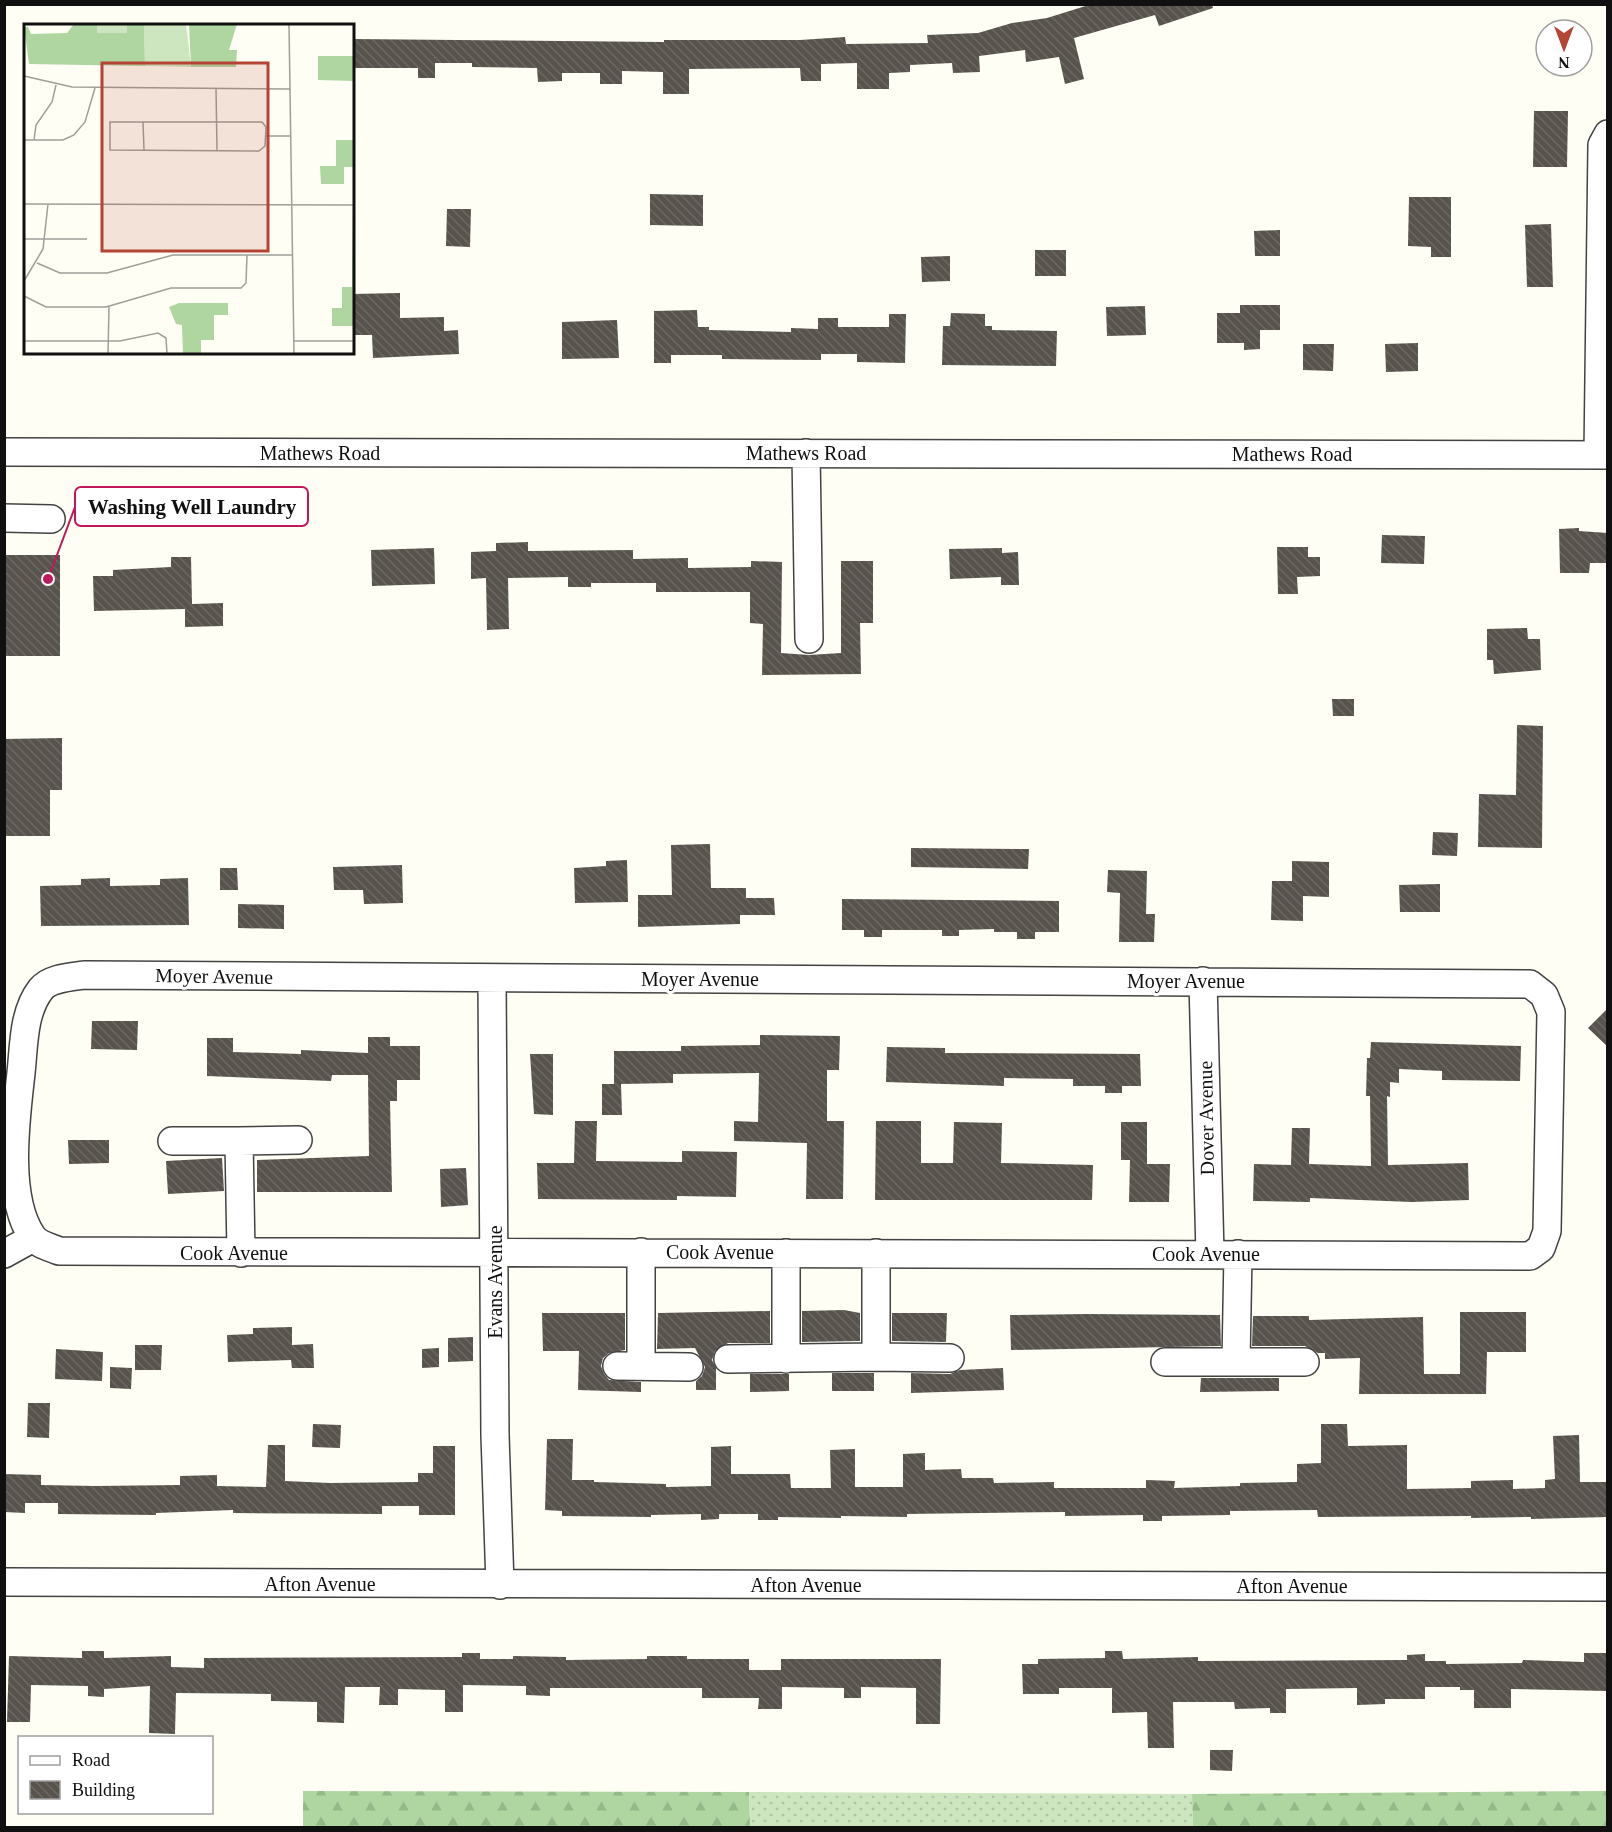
<svg xmlns="http://www.w3.org/2000/svg" width="1612" height="1832" font-family="'Times New Roman',serif">
<style>
.grass{fill:url(#grass-dots)}
.forest{fill:url(#forest-firs)}
.building{fill:url(#building-back-hatch)}
.lines{fill:none;stroke-linecap:round;stroke-linejoin:round}
.minor-casing{stroke:#434343;stroke-width:30}
.minor{stroke:#fff;stroke-width:27}
.labels{text-anchor:middle;dominant-baseline:central;stroke-width:6;stroke-linejoin:round;paint-order:stroke}
.street-label{font-size:20px;fill:#101010;stroke:#fff}
.inset-road{fill:none;stroke:#9f9f99;stroke-width:1.5}
.view{fill:#b44434;fill-opacity:0.15;stroke:#b44434;stroke-width:3}
.inset-edge{fill:none;stroke:#101010;stroke-width:3}
.leader{fill:none;stroke:#c2185b;stroke-width:2}
.callout-dot{fill:#c2185b;stroke:#fff;stroke-width:2}
.callout{fill:#fff;stroke:#c2185b;stroke-width:2}
.callout-label{font-size:21px;text-anchor:middle;font-weight:bold;fill:#101010}
</style>
<defs>
<pattern id="grass-dots" width="8" height="8" patternUnits="userSpaceOnUse" patternTransform="scale(1.5)"><rect width="8" height="8" fill="#cde6c0"/><path d="M2 2h.1M6 6h.1" fill="none" stroke="#afc4a4" stroke-width="1.8" stroke-linecap="round"/></pattern>
<pattern id="forest-firs" width="22" height="20" patternUnits="userSpaceOnUse" patternTransform="scale(1.5)"><rect width="22" height="20" fill="#afd6a0"/><path d="M5 1l3.5 6h-7zM16 11l3.5 6h-7z" fill="#96b789"/></pattern>
<pattern id="building-back-hatch" width="6" height="6" patternUnits="userSpaceOnUse" patternTransform="scale(1.5)"><rect width="6" height="6" fill="#58534d"/><path d="M-1 5l2 2M0 0l6 6M5-1l2 2" fill="none" stroke="#6b6762"/></pattern>
</defs>
<rect width="100%" height="100%" fill="#fefef4"/>
<!-- grass -->
<path class="grass" d="M749 1792 1192 1794 1193 1827H750Z"/>
<!-- forest -->
<path class="forest" d="M303 1791 749 1792 750 1827H303Z
M1607 1791V1827H1193L1192 1794Z"/>
<!-- building -->
<path class="building" d="M1092 4H1212L1213 8 1159 26 1155 15 1074 38 1084 79 1065 84 1059 57 1026 62 1025 50 979 56 980 72 953 73 952 63 910 65V72L889 73V89H857V63L821 64V81H801L800 68 689 69V94H663V72L622 71V84H600V73H562V81L538 82 537 68 472 67V63H435V78H418V68H352V39L664 42V40H800L845 37 846 44 928 43 927 35 978 33 1012 23 1047 18Z
M1534 111H1568L1567 167H1533Z
M650 194 703 195V226L650 225Z
M1409 197H1451V257H1431V247L1408 246Z
M447 209H471L470 247 446 246Z
M1551 224 1553 287H1527L1525 225Z
M1280 230V256H1255L1254 231Z
M1035 250H1066V276H1035Z
M950 256V281L922 282 921 257Z
M400 293V318L444 317V331L458 330 459 354 373 358 372 335H352V294Z
M1240 305H1280V330H1260V349L1244 350V343H1217V313H1240Z
M1145 306 1146 335 1107 336 1106 307Z
M697 310 698 327H709V330L791 332V328L818 329V318H838V327H889V314H906L905 363 857 362V354H821V360L722 359V355H671V363H654V311Z
M951 313 985 314V326H992V330L1057 331 1056 366 942 365 943 326H950Z
M617 320 619 358 562 359V322Z
M1418 343V371L1386 372 1385 344Z
M1303 344H1334L1333 371 1303 370Z
M1579 528V531L1608 533V563H1590L1589 573H1560L1559 529Z
M1382 535 1425 536 1424 564 1381 563Z
M528 542V551L633 550V559L688 558V568L751 567V561L782 562 781 653 809 655 841 653V561H873V623H860L861 674 762 675 763 624 750 623V592H656V583H591V587H568V577L508 578 509 629 487 630 486 578 471 579V552L496 551V543Z
M1277 547H1308V557H1320V576L1297 577 1298 594H1278Z
M434 548 435 584 372 586 371 550Z
M1002 548V553L1018 552 1019 585H1001V577L950 579 949 549Z
M4 555H60V656H4Z
M171 557H191L192 604 223 603V626L185 627V609L94 611 93 576H113V570L171 567Z
M1527 628 1528 639H1540L1541 670 1494 674 1493 660H1487V629Z
M1332 699H1354V716H1333Z
M1517 725 1543 726 1542 848 1478 847 1479 794 1516 795Z
M62 738V790H50V836H4V739Z
M1433 832 1458 833 1457 856 1432 855Z
M710 844 711 888H746V898H774L775 915H740V924L638 927V895H672L671 845Z
M911 848 1029 849 1028 869 911 867Z
M627 860 628 902 575 903 574 868 606 866V861Z
M1292 861 1329 862V897L1303 896V921L1271 920 1272 881H1292Z
M402 865 403 903 364 904 363 890H334L333 867Z
M220 868H237L238 890H220Z
M1108 870 1147 871 1146 914H1155L1154 942H1119L1120 893 1107 892Z
M110 878V886L160 885V879L188 878 189 925 41 926 40 886 81 885V879Z
M1440 884V912H1400L1399 885Z
M842 899 1059 901V932H1035V939H1017V932H994V929L959 930V936H942V930H882V937H864V930H842Z
M238 904 284 905V929L238 928Z
M1608 1008V1047L1588 1028Z
M92 1021H138L137 1050 91 1049Z
M760 1035 840 1036 839 1070H827V1121H844L843 1199H806L807 1143 734 1141V1121L758 1122 759 1073 673 1074V1083L621 1084 622 1115H602V1084H614V1051H681V1046L760 1045Z
M368 1037H390V1046H420V1080H397V1101H390L392 1192H257V1160L369 1156 368 1075H332L331 1081 207 1076V1038H233V1052L301 1054V1050L368 1053Z
M1371 1042 1521 1046 1520 1081 1442 1080V1071L1399 1069V1083L1390 1082V1097L1387 1096 1388 1165 1468 1163 1469 1200 1412 1202 1310 1198V1202L1253 1201 1254 1164 1291 1165 1292 1128H1310L1309 1164 1371 1166 1370 1096H1366L1367 1058H1370Z
M887 1047 945 1048V1053L1140 1054 1141 1086H1122V1093H1105V1086H1073V1079L1004 1078V1086L886 1082Z
M530 1054H553V1115L534 1114Z
M575 1121H597L596 1161 682 1162V1151L737 1152 736 1197 677 1196V1200L538 1199 537 1163H574Z
M876 1121H921V1163H953L954 1122 1002 1123 1001 1163 1093 1165 1092 1200H875Z
M1121 1122H1147V1164H1170L1169 1202H1129L1130 1160H1121Z
M68 1140H109V1163L69 1164Z
M222 1158 224 1191 168 1194 166 1161Z
M466 1168 468 1205 441 1207 440 1169Z
M844 1310 860 1313V1341L802 1342V1311Z
M770 1311V1343H728L715 1351 712 1360 716 1368V1390H696V1381L702 1376 705 1367 695 1348 657 1349 658 1313Z
M1460 1312H1526V1352H1487L1486 1394H1359L1360 1358 1325 1359V1353H1318L1305 1346H1252L1253 1316H1309V1320L1423 1317 1424 1374H1460Z
M542 1313H625V1350L609 1353 603 1358 601 1366 604 1374 609 1380 641 1382V1392L578 1390 579 1351H543Z
M892 1313H947L946 1342 892 1341Z
M1087 1314 1220 1315 1221 1346 1011 1350 1010 1315Z
M292 1327V1345L313 1344 314 1368H292L291 1360 228 1362 227 1335 253 1334V1328Z
M473 1337V1361L448 1362V1338Z
M135 1345H162L161 1370H135Z
M439 1348V1367L422 1368V1349Z
M56 1349 103 1352 102 1381 55 1379Z
M110 1367 132 1368 131 1389 110 1388Z
M1003 1368 1004 1390 911 1393V1373L950 1374 960 1370Z
M832 1373H874V1391H832Z
M750 1374H789V1391L750 1392Z
M1201 1378H1279V1391L1200 1392Z
M28 1403H50L49 1438 27 1437Z
M313 1424 341 1425 340 1448 312 1447Z
M1321 1424H1347L1348 1446 1407 1445V1489L1471 1488V1481L1513 1480V1489L1545 1488V1480L1555 1479 1553 1436 1579 1435 1580 1482H1608V1517L1531 1519V1517L1471 1518V1516L1318 1517 1317 1510 1230 1511V1515L1162 1516V1521H1143V1515L1065 1516V1512L907 1514V1517L841 1516V1518L778 1517V1520H758V1514H719V1519L701 1520V1514L651 1515V1517L562 1516V1511L545 1510 547 1439H573L572 1480H594V1482L666 1484V1487L711 1486V1447L731 1446V1474H790L791 1488H831L830 1450 855 1449V1487H903V1454L925 1453V1470L961 1469 962 1478H993L994 1483 1054 1482V1488H1146V1480L1175 1481 1174 1488 1240 1486V1483L1297 1482V1464L1321 1463Z
M268 1445H285V1481L330 1483 418 1482V1473H433V1446H455V1515H419V1506H382V1514L233 1513V1510L156 1513V1515L58 1514V1503H25V1513L4 1512V1474L41 1475V1485L95 1486 180 1485V1476L217 1475V1486L266 1487Z
M82 1651H104V1658L171 1656V1667L204 1668V1658L462 1657V1653H480V1659H513V1656L566 1657V1660L647 1659V1656H687V1659H749V1670H781V1659H941L940 1724H916V1688L861 1687V1698H844V1688L782 1687V1709H758L759 1698H702V1688H550V1696L526 1695V1686L463 1685V1712H445V1690L398 1689V1705H379L380 1687H345L344 1723 317 1722V1702L271 1701V1694L176 1693 175 1734 149 1733 150 1686 104 1689V1697L88 1696V1686L31 1685 30 1722H7L9 1656 82 1658Z
M1105 1651H1122L1123 1659 1198 1657V1661L1407 1660V1655L1425 1654V1661H1446V1664L1522 1663 1523 1660 1584 1662V1653H1608V1691L1511 1689V1708H1474V1690H1460V1687H1425V1699H1385V1704L1357 1705V1688L1286 1689V1713H1270V1708L1235 1709 1234 1702H1173L1174 1748H1148L1147 1712 1112 1713V1688H1059V1694H1023L1022 1664H1038V1659L1105 1658Z
M1210 1750H1233L1232 1771 1210 1770Z"/>
<g class="lines">
<!-- minor casing -->
<g class="minor-casing">
<path id="minor" d="M4 452 1608 455
M806 453 809 639
M1598 455 1602 145 1608 134
M4 518 51 519
M84 975 1530 984 1544 995 1551 1012 1547 1231 1541 1248 1530 1256 59 1251C50 1247 38 1245 32 1236 5 1196 16 1118 21 1073 24 1045 23 1012 41 989 50 978 71 977 84 975Z
M492 979 495 1435 500 1585
M1203 981 1210 1254
M172 1141H239L241 1253
M239 1141 298 1140
M786 1253V1359
M4 1254 33 1238
M876 1357 950 1358
M728 1359 876 1357V1253
M1165 1362H1236L1238 1254
M1236 1362H1305
M617 1366 689 1367
M641 1366V1252
M4 1582 1608 1587"/>
</g>
<!-- minor -->
<use href="#minor" class="minor"/>
</g>
<g class="labels">
<!-- street labels -->
<g class="street-label">
<text x="320" y="453">Mathews Road</text>
<text x="806" y="453">Mathews Road</text>
<text x="1292" y="454">Mathews Road</text>
<text transform="translate(214 976) rotate(1)">Moyer Avenue</text>
<text x="700" y="979">Moyer Avenue</text>
<text x="1186" y="981">Moyer Avenue</text>
<text transform="translate(1206 1118) rotate(-91)">Dover Avenue</text>
<text x="720" y="1252">Cook Avenue</text>
<text x="234" y="1253">Cook Avenue</text>
<text x="1206" y="1254">Cook Avenue</text>
<text transform="translate(495 1282) rotate(-90)">Evans Avenue</text>
<text x="320" y="1584">Afton Avenue</text>
<text x="806" y="1585">Afton Avenue</text>
<text x="1292" y="1586">Afton Avenue</text>
</g>
</g>
<!-- overview -->
<g transform="translate(24 24)">
<rect width="330" height="330" fill="#fefef4"/>
<path d="M73 0H103V9H73ZM120 0H162L167 43 121 42Z" fill="#cde6c0"/>
<path d="M50 0H73V9H103V0H120L121 42 5 40 0 3H4L7 10 43 9ZM165 0H213L205 26H213L212 43H167ZM294 32H330V57L294 56ZM312 116H330V143H320V160H297L296 142H312ZM328 181 330 302H308V284H318V263H328ZM155 279H204V291H190V316H177V330H159L158 301 152 300 145 283Z" fill="#afd6a0"/>
<path class="inset-road" d="M265 0 270 330M0 52 48 63 266 65M192 64 193 126M86 98H238L242 103 241 122 235 127 86 126ZM119 98 120 126M242 112H267M0 116H39L50 111 61 98 71 64M10 116 12 101 28 78 32 61M0 180 330 181M0 215H63M13 239 36 249H83L149 231H269M0 257 19 225 24 180M0 272 22 283H82L147 264H217L222 259 223 231M0 317H96L134 309 142 314 143 330M270 317H330M84 330 85 283"/>
<path class="view" d="M78 39H244V227H78Z"/>
<rect width="330" height="330" class="inset-edge"/>
</g>
<!-- callouts -->
<path class="leader" d="M48 579L75 507"/>
<circle class="callout-dot" cx="48" cy="579" r="6"/>
<rect class="callout" x="75" y="487" width="233" height="39" rx="6"/>
<g class="callout-label">
<text x="192" y="514">Washing Well Laundry</text>
</g>
<!-- border -->
<rect width="1612" height="1832" fill="none" stroke="#101010" stroke-width="12"/>
<!-- legend -->
<rect x="18" y="1736" width="195" height="78" fill="#ffffff" stroke="#9f9f9f" stroke-width="1.5"/>
<rect x="30" y="1756" width="30" height="9" fill="#ffffff" stroke="#9f9f9f" stroke-width="1.5"/>
<text x="72" y="1766" font-size="18" fill="#101010">Road</text>
<rect x="30" y="1781" width="30" height="18" fill="url(#building-back-hatch)" stroke="#9f9f9f" stroke-width="1.5"/>
<text x="72" y="1796" font-size="18" fill="#101010">Building</text>
<!-- north arrow -->
<g transform="translate(1564 48) rotate(180)"><circle r="28" fill="#ffffff" stroke="#9f9f9f" stroke-width="1.5"/>
<path d="M0-4.5L10 22L0 15L-10 22Z" fill="#b44434"/>
<text y="-9" font-size="16" font-weight="bold" text-anchor="middle" fill="#101010">N</text>
</g>
</svg>
